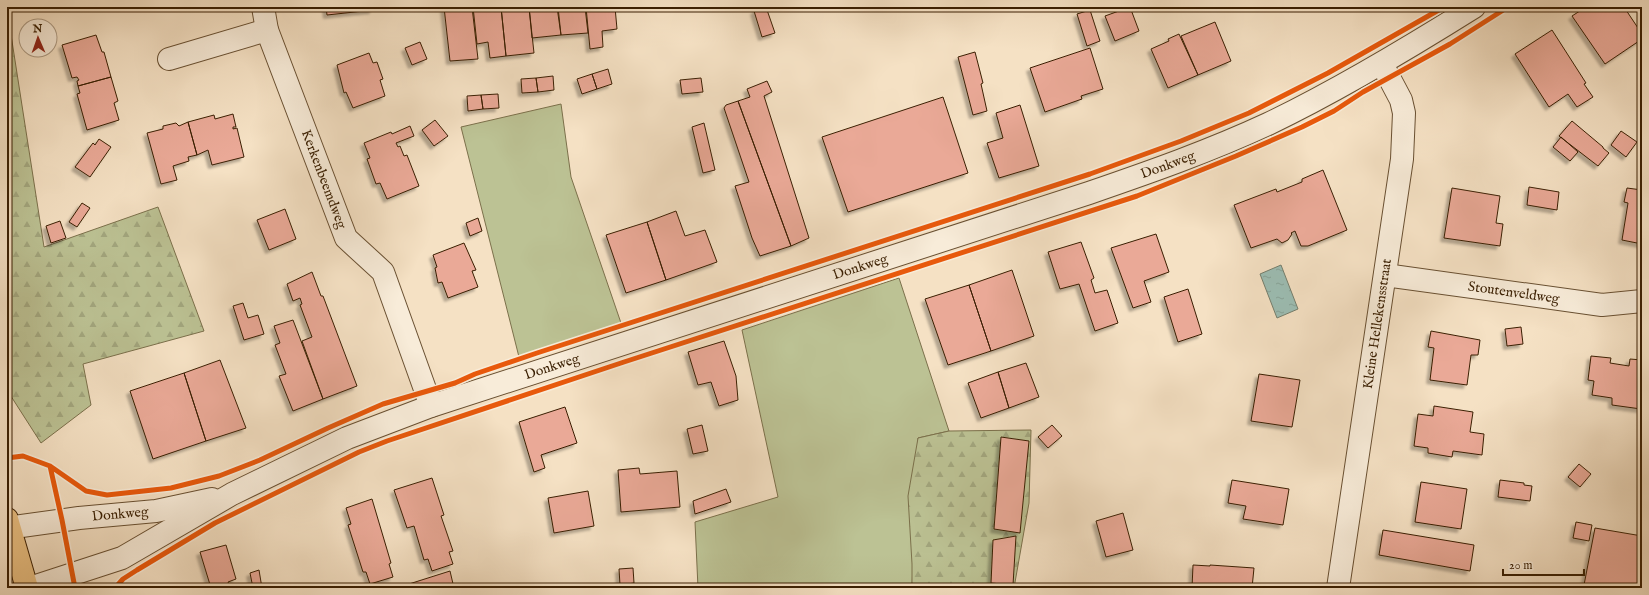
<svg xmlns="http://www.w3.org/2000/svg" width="1649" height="595" font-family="'IM FELL English',serif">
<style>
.green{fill:#bcc294;stroke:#7b704b}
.forest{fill:url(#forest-firs);stroke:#7b704b}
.water{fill:url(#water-ripples);stroke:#757e6d}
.building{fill:#eaa997;stroke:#3a1f02;filter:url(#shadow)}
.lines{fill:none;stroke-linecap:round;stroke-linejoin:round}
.minor-casing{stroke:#695032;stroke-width:24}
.trunk-casing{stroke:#3a1f02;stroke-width:24}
.minor{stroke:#f8ecd9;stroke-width:22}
.trunk{stroke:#eac082;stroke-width:22}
.cycleway-casing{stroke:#f8ecd9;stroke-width:8}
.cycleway{stroke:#e8590c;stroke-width:5}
.labels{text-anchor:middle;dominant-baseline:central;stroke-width:3.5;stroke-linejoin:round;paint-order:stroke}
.street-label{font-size:14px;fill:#3a1f02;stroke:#f8ecd9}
</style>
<defs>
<pattern id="forest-firs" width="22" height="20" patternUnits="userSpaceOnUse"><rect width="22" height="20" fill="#bcc294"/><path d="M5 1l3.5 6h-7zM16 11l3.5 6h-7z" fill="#a2a67e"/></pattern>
<pattern id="water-ripples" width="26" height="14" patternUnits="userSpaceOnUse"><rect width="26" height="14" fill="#9cbeb4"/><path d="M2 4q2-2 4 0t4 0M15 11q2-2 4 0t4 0" fill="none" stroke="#87a399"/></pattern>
<filter id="shadow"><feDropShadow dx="-3.5" dy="3.5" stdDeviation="1" flood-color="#0004"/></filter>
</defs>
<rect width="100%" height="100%" fill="#f5e1c4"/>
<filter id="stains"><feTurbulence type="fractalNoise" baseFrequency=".005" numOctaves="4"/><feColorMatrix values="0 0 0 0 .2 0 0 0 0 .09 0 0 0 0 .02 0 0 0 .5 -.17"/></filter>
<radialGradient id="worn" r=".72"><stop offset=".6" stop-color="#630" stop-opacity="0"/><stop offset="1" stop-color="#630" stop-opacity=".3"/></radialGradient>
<!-- green -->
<path class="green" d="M561 104 571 177 621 323 519 357 461 127Z
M899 278 949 431 918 438 912 588H698L695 522 778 497 742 330Z"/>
<!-- forest -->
<path class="forest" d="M7 9 44 247 158 207 204 331 83 364 91 405 41 443 7 390Z
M1031 430 1029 503 1014 588H912V564L908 496 918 438 949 431Z"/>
<!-- water -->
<path class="water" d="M1281 265 1298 309 1277 318 1260 274Z"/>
<!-- building -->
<path class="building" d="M326 7H373V10L327 15Z
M444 7H472L478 59 450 61Z
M473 7H501L506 56 490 58 488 42 477 44Z
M501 7H529L534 53 506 56Z
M529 7H557L561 35 532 38Z
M558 7H585L588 33 561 35Z
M586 7H615L617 29 602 31 603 47 590 49Z
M756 7H766L775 33 762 37 754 11 757 10Z
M1130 7 1139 31 1115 41 1105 16Z
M1586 7H1624L1642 34V39L1605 64 1572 16Z
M1090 10 1100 41 1087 46 1077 14Z
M1215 22 1231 61 1198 75 1181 36Z
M1552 30 1586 83 1584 84 1593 97 1577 107 1568 94 1549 107 1515 54Z
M1179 34 1198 75 1168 88 1151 49 1169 41 1168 39Z
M96 35 102 52H104L111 77 78 86 77 81 79 80 77 77 72 78 62 45Z
M420 42 427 59 412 65 405 48Z
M1090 48 1103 89 1081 96 1082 99 1045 112 1030 68Z
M975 52 983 83 981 84 987 111 973 115 958 57Z
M369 53 373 63 377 62 383 79 380 80 385 96 353 108 346 92 344 93 337 65Z
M608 69 612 84 597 89 592 74Z
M592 74 597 89 582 94 577 79Z
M553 76 554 90 538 92 536 78Z
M111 77 118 101 114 103 119 120 87 130 77 94 80 93 78 86Z
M536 78 538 92 522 93 521 79Z
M701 78 703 92 682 94 680 80Z
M767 81 772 92 764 96 809 238 791 246 738 101 750 97 747 89Z
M498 94 499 108 483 109 481 95Z
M481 95 483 109 468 111 467 96Z
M943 97 968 173 848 212 822 137Z
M738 101 791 246 760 256 752 238 735 186 749 182 724 108 726 105Z
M1020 105 1039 166 999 178 987 143 1003 138 996 113Z
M233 114 236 127H233V129L237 128 244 157 212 165 208 150 197 155 188 122 214 115 215 119Z
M435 120 448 136 434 146 422 130Z
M1572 121 1603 147V148L1609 153 1598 166 1559 136Z
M188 122 197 155 188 157 189 161 173 166 177 180 161 184 147 133 163 129V126L176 123 179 126Z
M704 123 715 170 703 173 692 127Z
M410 126 414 136 396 143 398 147 400 146 404 156 407 155 419 186 387 199 380 183 376 184 367 159 370 158 364 143 391 132 392 134Z
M1621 131 1637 142 1626 157 1611 145Z
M1561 137 1578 152 1570 161 1553 147Z
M99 139 111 147 90 177 75 167 93 143 95 145Z
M1323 170 1347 230 1308 246H1301L1295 231 1291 233 1292 234 1288 240 1282 243 1277 239 1251 248 1234 205 1276 189 1277 192 1302 182V179Z
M1529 187 1559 192 1557 210 1527 205Z
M1452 188 1500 196 1496 223 1503 224 1500 246 1444 238Z
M1627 188 1642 190V244L1622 240 1628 203 1624 202Z
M82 203 90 208 77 227 69 222Z
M285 209 296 239 269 250 257 220Z
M676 211 685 236 705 230 717 262 666 280 647 222Z
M478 218 482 231 470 236 466 223Z
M60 221 66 238 51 243 46 226Z
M647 222 666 280 626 293 606 235Z
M1156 234 1169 272 1144 281 1151 302 1133 308 1111 248Z
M1081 242 1094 278 1091 280 1095 293 1107 290 1118 323 1095 331 1079 284 1060 289 1048 252Z
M464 243 476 270 472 271 478 287 448 298 442 282 438 283 435 268 437 267 433 255Z
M1012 270 1034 336 991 351 969 285Z
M312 272 321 296H323L357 386 323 399 302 341 312 337 300 305 302 304 300 298 293 301 287 284Z
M969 285 991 351 948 365 925 299Z
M1188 289 1202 334 1178 342 1164 297Z
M243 303 248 318 258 315 264 334 244 340 233 306Z
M293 320 323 399 293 411 279 376 286 374 275 345 280 343 274 326Z
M1521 327 1523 344 1507 346 1505 329Z
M1431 331 1480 340 1478 355H1471L1467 385 1430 380 1434 348 1428 347Z
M724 341 736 376 738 400 719 406 711 382 698 385 688 352Z
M1591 356 1611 358 1610 363 1629 366 1630 359 1642 360 1641 409 1612 405V398L1592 395 1594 381 1588 380Z
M220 360 246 428 206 441 184 373Z
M1026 363 1039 397 1009 408 998 372Z
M998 372 1009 408 981 418 968 383Z
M184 373 206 441 153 459 130 391Z
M1259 374 1300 380 1292 427 1251 421Z
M1434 406 1473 412 1470 432 1484 434 1482 455 1453 451 1452 457 1428 453V448L1414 446 1418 414 1433 416Z
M565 407 577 443 541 455 545 468 534 472 519 422Z
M702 425 708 451 693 454 687 429Z
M1052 425 1062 436 1048 448 1038 437Z
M1001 437 1029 441 1020 533 994 529Z
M1579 464 1591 474 1580 487 1568 477Z
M639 468 640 474 677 471 680 507 621 512 618 470Z
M432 478 444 515 441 516 453 551 449 552 453 564 432 571 428 559 424 560 414 526 407 528 394 490Z
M1232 480 1289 489 1283 525 1243 519 1246 506 1228 503Z
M1500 480 1524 483V485L1532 486 1530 501 1498 497Z
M1421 482 1467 489 1461 529 1415 522Z
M726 489 731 502 695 514 693 501Z
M588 491 594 526 554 533 548 498Z
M372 499 391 563 389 564 393 577 370 584 366 572H363L348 525 351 524 346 508Z
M1123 513 1133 550 1106 557 1096 521Z
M1576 522 1592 525 1589 541 1573 538Z
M1595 528 1642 536 1638 562 1642 564V588H1596L1584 585Z
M1383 530 1474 545 1470 571 1379 555Z
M1016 536 1013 585 991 583 993 540Z
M226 545 236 579 228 582 230 588H211L200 552Z
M1193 565 1210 566V565L1254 568 1252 588H1192Z
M633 568 634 583 620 585 619 569Z
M259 570 262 588H253L250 573Z
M450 571 454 588H410L409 584Z"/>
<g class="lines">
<!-- minor casing -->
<g class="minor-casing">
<g id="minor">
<path id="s1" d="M263 7 267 30 346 238 383 272 431 406"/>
<path d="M169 59 267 30"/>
<path id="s2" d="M1385 275 1602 305 1642 301"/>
<path id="s3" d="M7 528 79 518 156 511 212 499"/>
<path id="s4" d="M30 588 122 558 232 494 347 438 431 406 1089 193C1150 172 1210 151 1268 124 1339 90 1407 49 1474 7"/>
<path id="s5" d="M1338 588 1402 159 1404 113 1401 100 1382 64"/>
</g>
</g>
<!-- trunk casing -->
<g class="trunk-casing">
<path id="trunk" d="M7 519 27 588"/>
</g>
<!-- minor -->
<use href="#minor" class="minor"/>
<!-- trunk -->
<use href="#trunk" class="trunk"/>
<!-- cycleway casing -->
<g class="cycleway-casing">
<path id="cycleway" d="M7 458 23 456 50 466 86 491 107 495 171 488 219 476 260 460 328 428 383 404 455 383 475 374 537 353 1090 174 1181 141 1249 113 1328 73 1444 7
M50 466 62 520 75 588
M115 588 123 579 137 570 215 523 359 452 387 441 624 362 1137 196 1236 156 1302 127 1334 111 1363 92 1450 44 1508 7"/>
</g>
<!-- cycleway -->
<use href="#cycleway" class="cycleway"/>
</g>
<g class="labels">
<!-- street labels -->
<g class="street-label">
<text stroke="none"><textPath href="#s4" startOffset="1217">Donkweg</textPath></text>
<text stroke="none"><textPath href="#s1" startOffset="183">Kerkenbeemdweg</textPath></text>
<text stroke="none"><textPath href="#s4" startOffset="893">Donkweg</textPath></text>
<text stroke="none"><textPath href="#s2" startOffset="130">Stoutenveldweg</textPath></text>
<text stroke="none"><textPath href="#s5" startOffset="267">Kleine Hellekensstraat</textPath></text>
<text stroke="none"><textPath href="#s4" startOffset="569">Donkweg</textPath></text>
<text stroke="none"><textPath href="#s3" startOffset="114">Donkweg</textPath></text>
</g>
</g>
<!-- margin -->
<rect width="1649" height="595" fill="none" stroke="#f5e1c4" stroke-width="24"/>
<rect x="8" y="8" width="1633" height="579" fill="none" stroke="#3a1f02" stroke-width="2"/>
<rect x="12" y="12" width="1625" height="571" fill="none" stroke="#3a1f02"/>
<!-- north arrow -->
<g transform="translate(38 38) rotate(358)"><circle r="19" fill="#f8ecd9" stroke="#ac9a83"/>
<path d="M0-3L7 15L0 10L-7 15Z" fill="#8f2418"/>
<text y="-6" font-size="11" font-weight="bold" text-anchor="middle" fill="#3a1f02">N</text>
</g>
<!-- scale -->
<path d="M1503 569v6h81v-6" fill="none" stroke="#3a1f02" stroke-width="2"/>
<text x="1509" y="569" font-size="12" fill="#3a1f02" stroke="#f8ecd9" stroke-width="3" paint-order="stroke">20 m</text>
<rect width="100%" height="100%" filter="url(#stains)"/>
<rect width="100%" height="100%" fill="url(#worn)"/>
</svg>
